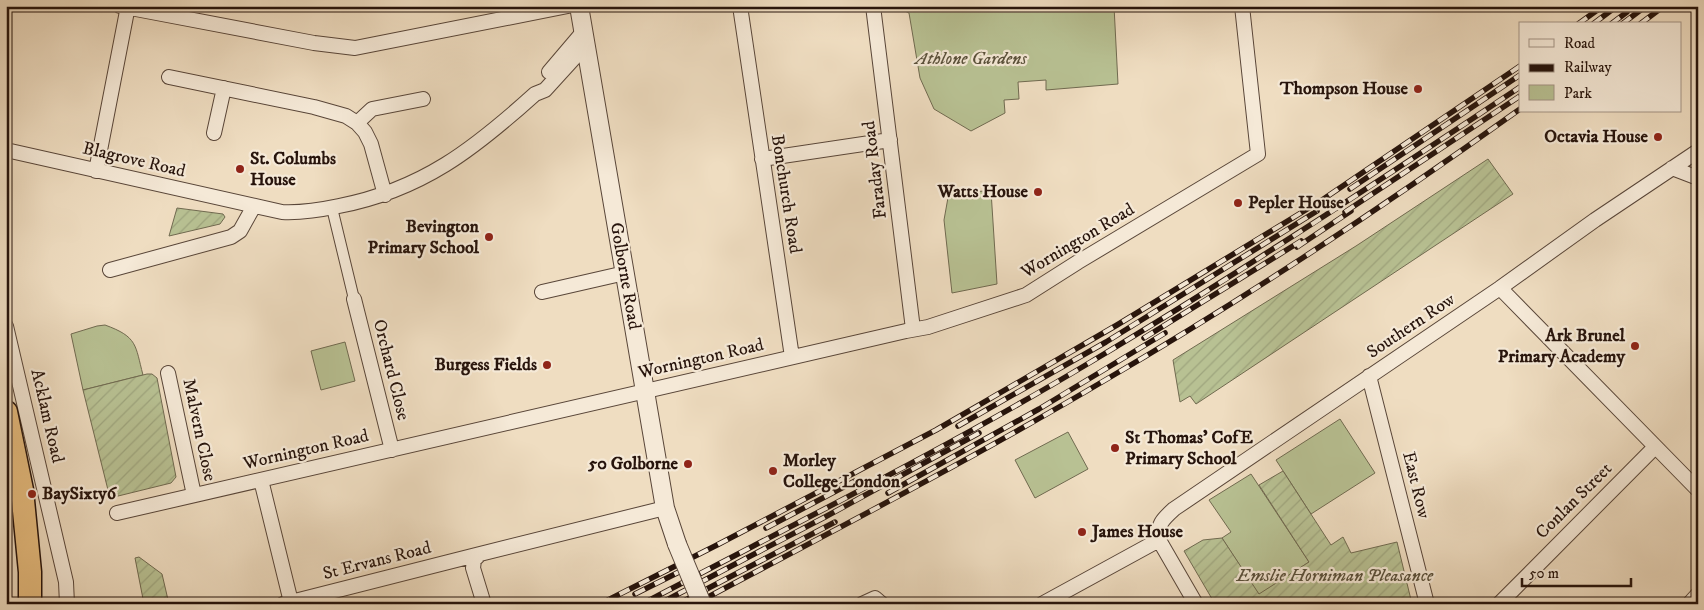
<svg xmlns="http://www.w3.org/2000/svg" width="1704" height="610" font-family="'IM FELL DW Pica',serif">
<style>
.green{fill:#b8c193;stroke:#706a50}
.garden{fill:url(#garden-furrows);stroke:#706a50}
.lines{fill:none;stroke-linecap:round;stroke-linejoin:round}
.pedestrian-casing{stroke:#594639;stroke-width:12}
.minor-casing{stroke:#594639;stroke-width:16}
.tertiary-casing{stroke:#594639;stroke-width:20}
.trunk-casing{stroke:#27140c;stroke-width:25}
.pedestrian{stroke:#f5e9d7;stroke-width:10}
.minor{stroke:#f5e9d7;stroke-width:14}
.tertiary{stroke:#f5e9d7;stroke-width:18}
.trunk{stroke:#e8be80;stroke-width:22}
.rail-casing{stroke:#27140c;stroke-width:5.5}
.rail{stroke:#f5e9d7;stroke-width:4;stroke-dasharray:11;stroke-linecap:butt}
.tertiary-bridge-casing{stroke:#594639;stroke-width:20;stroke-linecap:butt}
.tertiary-bridge{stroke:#f5e9d7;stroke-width:18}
.poi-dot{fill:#8f2418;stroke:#f5e9d7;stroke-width:2}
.labels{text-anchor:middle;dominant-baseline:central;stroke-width:4.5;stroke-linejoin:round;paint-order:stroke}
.park-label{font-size:18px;font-style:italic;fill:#5a513b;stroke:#f5e9d7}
.poi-label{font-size:18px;font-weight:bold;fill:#27140c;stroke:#f5e9d7;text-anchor:end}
.street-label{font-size:18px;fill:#27140c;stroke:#f5e9d7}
</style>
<defs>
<pattern id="garden-furrows" width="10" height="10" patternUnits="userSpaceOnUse" patternTransform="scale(1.25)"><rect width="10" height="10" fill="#b8c193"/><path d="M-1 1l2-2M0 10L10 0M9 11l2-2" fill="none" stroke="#9ea57e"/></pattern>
</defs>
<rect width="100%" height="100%" fill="#efddc1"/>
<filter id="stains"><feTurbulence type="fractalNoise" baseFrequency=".004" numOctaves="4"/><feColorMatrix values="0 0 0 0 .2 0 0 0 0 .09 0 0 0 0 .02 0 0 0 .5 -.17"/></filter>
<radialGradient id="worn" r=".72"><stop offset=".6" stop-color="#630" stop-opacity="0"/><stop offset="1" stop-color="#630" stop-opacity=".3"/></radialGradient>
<!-- green -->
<path class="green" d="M895 6H1114L1118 84 1046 90V80L1018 82 1019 99 1004 100 1005 113 971 131 934 109 920 78 909 13Z
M991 191 997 284 952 293 944 220 949 192Z
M105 325C138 337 135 345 143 375L83 390 71 334 97 326Z
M345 342 355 381 321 390 311 351Z
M1340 419 1375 473 1311 514 1276 460Z
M1068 432 1088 469 1035 498 1015 460Z
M1251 474 1309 562 1259 595 1222 538 1231 532 1209 500Z"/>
<!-- garden -->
<path class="garden" d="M1488 159 1513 194 1196 404 1190 396 1180 402 1173 360 1356 246Z
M177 208 223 214 225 217 220 224 169 236Z
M147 374H152L157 378 176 477 171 483 110 498 83 390Z
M1283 471 1331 545 1343 537 1351 553 1397 542 1412 604H1215L1184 551 1203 540 1222 538 1259 594 1309 562 1259 485Z
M139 557 162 574 169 604H144L135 558Z"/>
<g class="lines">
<!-- pedestrian casing -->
<g class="pedestrian-casing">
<path id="pedestrian" d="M332 208 354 299"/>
</g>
<!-- minor casing -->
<g class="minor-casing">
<path id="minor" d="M120 6 314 43 355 48 568 6
M740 6 792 357
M873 6 913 329
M549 72 583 32
M169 77 314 107 346 116 357 123 365 132 371 144 385 195
M357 123 372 109 423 99
M214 133 224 88
M6 150 282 212C302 213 320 210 339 206 422 190 474 149 535 94L545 90 586 45
M762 159 890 140
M1672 168 1698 178
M96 171 128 6
M110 270 231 237 240 231 254 206
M1500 288 1698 490
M542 292 625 273
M354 299 392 450
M6 326 66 582 67 604
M168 373 194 495
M1369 376 1427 604
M261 480 291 602
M117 513 906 331 928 327 1026 295 1078 262 1258 154 1242 6
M283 604 480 554
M484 604 473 568 474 560 480 554 665 508
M862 604 875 598 882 604
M1042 604 1159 540
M1196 604 1159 540C1157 524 1163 519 1174 509L1500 288 1595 220 1698 151
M1499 604 1655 447
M1689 604 1698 594"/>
</g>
<!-- tertiary casing -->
<g class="tertiary-casing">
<path id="tertiary" d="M579 6 665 508 677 544"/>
</g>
<!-- trunk casing -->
<g class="trunk-casing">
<path id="trunk" d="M6 412 22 490 30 572V604"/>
</g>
<!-- pedestrian -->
<use href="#pedestrian" class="pedestrian"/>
<!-- minor -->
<use href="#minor" class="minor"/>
<!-- tertiary -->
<use href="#tertiary" class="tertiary"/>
<!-- trunk -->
<use href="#trunk" class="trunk"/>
<!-- rail casing -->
<g class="rail-casing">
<path id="rail" d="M1578 24 1603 6
M1593 24 1617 6
M1611 24 1627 12
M1622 24 1646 6
M1640 24 1664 6
M1350 189 1520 75
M1345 212 1520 96
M1297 247 1351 211
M1144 338 1301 241
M958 426 1106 342 1317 211
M888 493 1039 409 1165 333
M766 528 855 481
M635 594 693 565
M600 604 717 545 936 430 1117 325 1322 200 1520 66
M642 604C792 525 944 450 1089 363 1235 276 1378 182 1520 87
M659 604 825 517 979 433
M678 604 835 522
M695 604C833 531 972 459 1107 379 1249 296 1386 205 1520 109"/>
</g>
<!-- rail -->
<use href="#rail" class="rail"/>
<!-- tertiary-bridge casing -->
<g class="tertiary-bridge-casing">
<path id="tertiary-bridge" d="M677 544 702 604"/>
</g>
<!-- tertiary-bridge -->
<use href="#tertiary-bridge" class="tertiary-bridge"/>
</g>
<!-- markers -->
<g class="poi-dot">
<circle cx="1418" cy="89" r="5"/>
<circle cx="1658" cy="137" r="5"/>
<circle cx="240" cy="169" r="5"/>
<circle cx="1038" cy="192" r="5"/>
<circle cx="1238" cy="203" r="5"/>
<circle cx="489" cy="237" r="5"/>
<circle cx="1635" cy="346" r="5"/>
<circle cx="547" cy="365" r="5"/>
<circle cx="1115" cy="448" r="5"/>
<circle cx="688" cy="464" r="5"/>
<circle cx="773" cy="471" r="5"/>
<circle cx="32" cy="494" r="5"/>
<circle cx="1082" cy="532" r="5"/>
</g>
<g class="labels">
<!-- park labels -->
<g class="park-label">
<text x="971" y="59">Athlone Gardens</text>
<text x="1335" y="576">Emslie Horniman Pleasance</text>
</g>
<!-- poi labels -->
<g class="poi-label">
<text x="1408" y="89">Thompson House</text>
<text x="1648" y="137">Octavia House</text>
<text x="250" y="159" text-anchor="start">St. Columbs<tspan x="250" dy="21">House</tspan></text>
<text x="1028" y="192">Watts House</text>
<text x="1248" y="203" text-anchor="start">Pepler House</text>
<text x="479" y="227">Bevington<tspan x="479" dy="21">Primary School</tspan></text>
<text x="1625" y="336">Ark Brunel<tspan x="1625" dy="21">Primary Academy</tspan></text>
<text x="537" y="365">Burgess Fields</text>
<text x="1125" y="438" text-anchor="start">St Thomas' CofE<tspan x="1125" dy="21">Primary School</tspan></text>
<text x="783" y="461" text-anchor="start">Morley<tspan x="783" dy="21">College London</tspan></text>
<text x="678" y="464">50 Golborne</text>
<text x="42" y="494" text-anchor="start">BaySixty6</text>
<text x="1092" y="532" text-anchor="start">James House</text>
</g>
<!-- street labels -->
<g class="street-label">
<text transform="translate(134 160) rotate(13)">Blagrove Road</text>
<text transform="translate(875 170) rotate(-97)">Faraday Road</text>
<text transform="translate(786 194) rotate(81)">Bonchurch Road</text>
<text transform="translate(1078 241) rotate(-31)">Wornington Road</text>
<text transform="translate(625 276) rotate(80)">Golborne Road</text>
<text transform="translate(1411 326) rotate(-34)">Southern Row</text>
<text transform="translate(701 359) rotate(-13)">Wornington Road</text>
<text transform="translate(391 370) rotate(76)">Orchard Close</text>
<text transform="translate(47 416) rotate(77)">Acklam Road</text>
<text transform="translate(199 430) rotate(78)">Malvern Close</text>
<text transform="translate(306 450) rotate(-13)">Wornington Road</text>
<text transform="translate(1416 485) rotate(76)">East Row</text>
<text transform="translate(1574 501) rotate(-45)">Conlan Street</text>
<text transform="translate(377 561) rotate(-14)">St Ervans Road</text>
</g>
</g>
<!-- margin -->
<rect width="1704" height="610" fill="none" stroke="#efddc1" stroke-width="25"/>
<rect x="8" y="8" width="1689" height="595" fill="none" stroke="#27140c" stroke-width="2.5"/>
<rect x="12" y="12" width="1679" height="585" fill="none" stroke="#27140c"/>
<!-- legend -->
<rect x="1519" y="22" width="162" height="90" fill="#f5e9d7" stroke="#a39486"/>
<rect x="1529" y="39" width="25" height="8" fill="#f5e9d7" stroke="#a39486"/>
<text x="1564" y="48" font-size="15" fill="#27140c">Road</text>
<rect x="1529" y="64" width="25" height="8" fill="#27140c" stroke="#a39486"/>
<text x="1564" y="72" font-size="15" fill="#27140c">Railway</text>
<rect x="1529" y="85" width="25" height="15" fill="#b8c193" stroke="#a39486"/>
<text x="1564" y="98" font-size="15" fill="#27140c">Park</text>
<!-- scale -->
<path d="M1522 578v8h109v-8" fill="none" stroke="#27140c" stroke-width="2.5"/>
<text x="1529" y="578" font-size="15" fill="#27140c" stroke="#f5e9d7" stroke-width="4" paint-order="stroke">50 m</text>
<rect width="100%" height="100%" filter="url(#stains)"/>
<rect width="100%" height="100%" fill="url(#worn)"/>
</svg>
